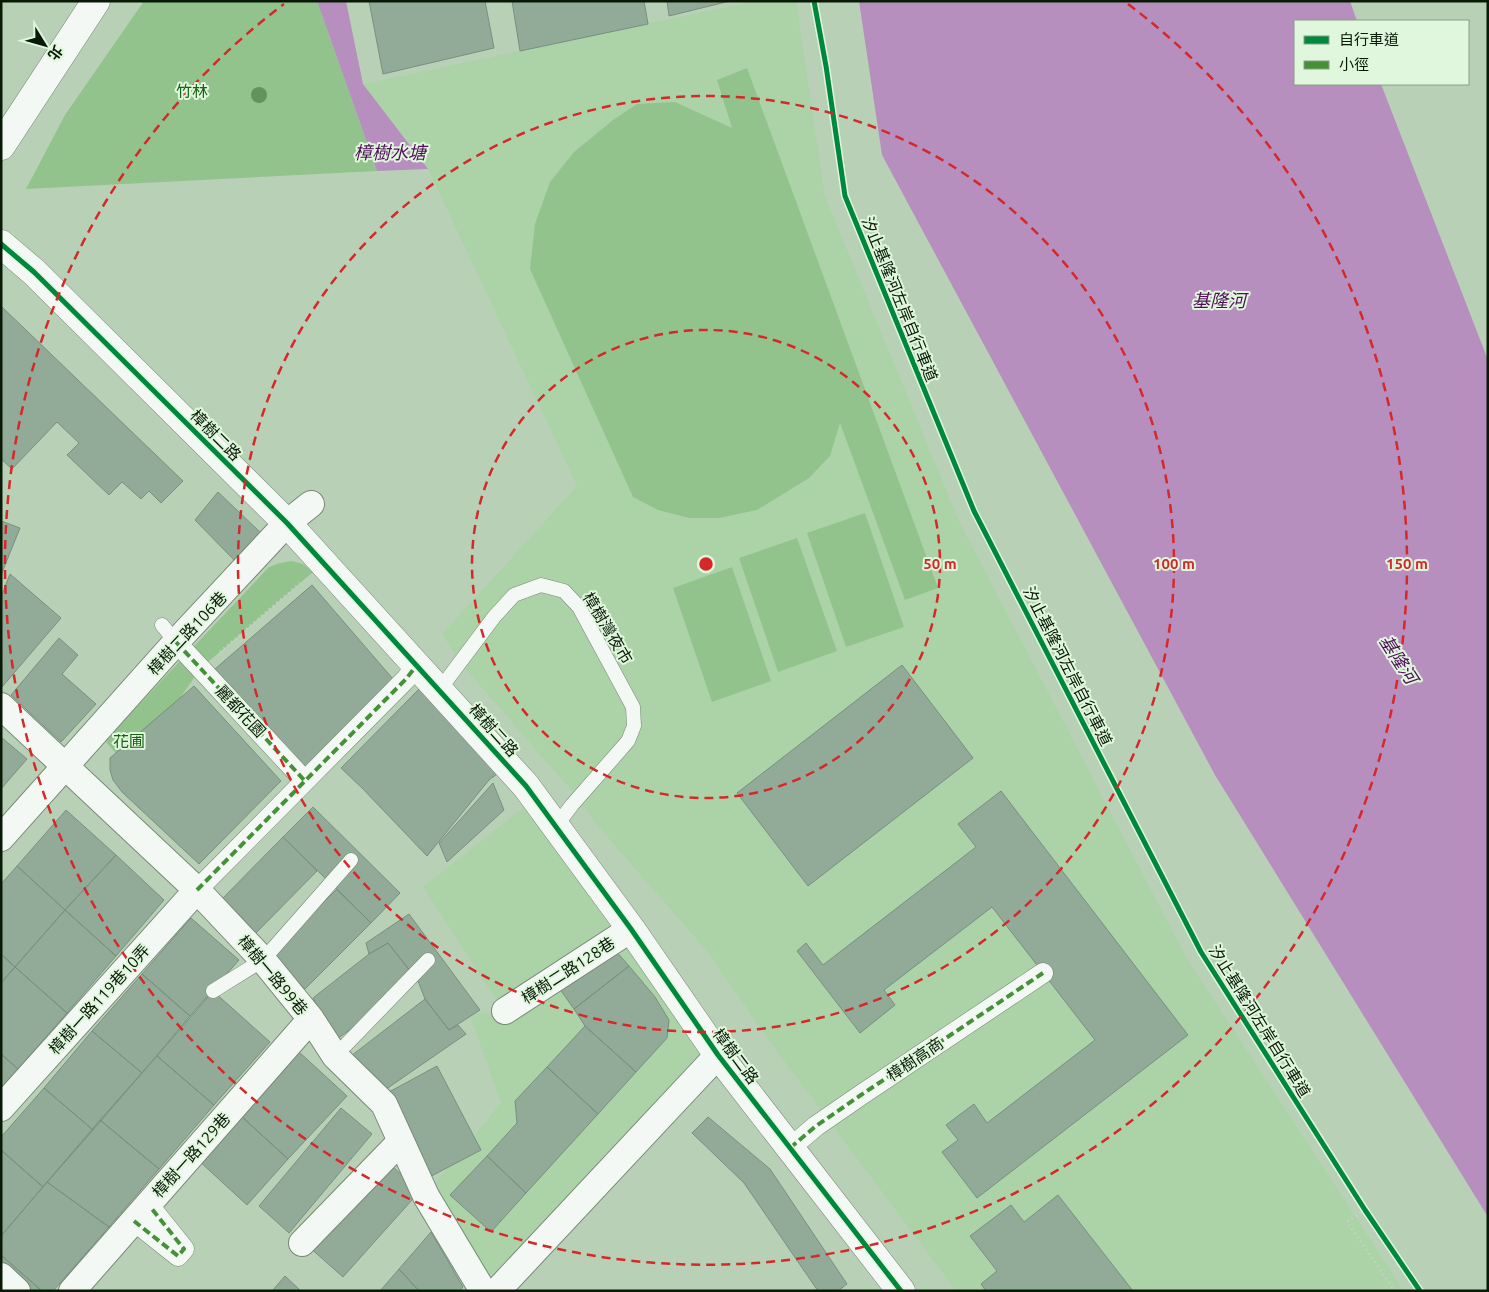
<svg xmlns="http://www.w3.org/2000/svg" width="1489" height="1292" font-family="Ubuntu,'Noto Sans TC',sans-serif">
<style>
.built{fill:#acd3a8}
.green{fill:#93c38d}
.water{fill:#b78fbe}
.building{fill:#92aa98;stroke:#78907e}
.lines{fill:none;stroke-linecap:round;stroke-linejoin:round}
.service-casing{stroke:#778a75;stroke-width:15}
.pedestrian-casing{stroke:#778a75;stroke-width:21}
.minor-casing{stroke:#778a75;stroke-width:28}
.tertiary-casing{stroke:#778a75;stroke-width:29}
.path{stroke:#cbd3ca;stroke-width:3;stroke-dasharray:1 4;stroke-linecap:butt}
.service{stroke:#f4f8f4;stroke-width:14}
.pedestrian{stroke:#f4f8f4;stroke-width:20}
.minor{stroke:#f4f8f4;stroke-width:26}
.tertiary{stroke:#f4f8f4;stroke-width:28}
.quiet{stroke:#449137;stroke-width:4;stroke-dasharray:8 4;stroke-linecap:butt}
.cycleway-casing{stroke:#e0f7dd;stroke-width:8}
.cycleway{stroke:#00873e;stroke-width:5}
.tree{fill:#61945d}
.ring{fill:none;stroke:#d62828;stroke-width:2.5;stroke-dasharray:9 6}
.labels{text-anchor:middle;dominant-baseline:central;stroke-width:4;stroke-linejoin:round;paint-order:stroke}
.park-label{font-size:16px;fill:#1a6314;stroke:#e0f7dd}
.street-label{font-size:16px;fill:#081906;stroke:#e0f7dd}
.water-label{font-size:18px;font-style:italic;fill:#4f0f59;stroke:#e0f7dd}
.centre{fill:#d62828;stroke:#e0f7dd;stroke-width:2.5}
.ring-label{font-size:15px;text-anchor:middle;font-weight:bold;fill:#d62828;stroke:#e0f7dd;stroke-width:4;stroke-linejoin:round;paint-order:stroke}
</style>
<rect width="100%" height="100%" fill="#b8d1b6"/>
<!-- built -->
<path class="built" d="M755 1H796L825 196 960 523 1186 957 1404 1291H956L767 1038 707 951 595 823 577 797 462 665 442 634 577 486 428 169 363 84Z
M525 806 622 938 702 1054 491 1279 434 1184 501 1103 469 1013 505 1014 423 887Z"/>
<!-- green -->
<path class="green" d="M144 1H317L377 171 26 189 65 115Z
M747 68 938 588 905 600 840 423 830 456 809 478 757 510 719 518H689L658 510 633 497 530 269 535 224 550 182 574 152 613 120 637 104 675 102 732 128 717 80Z
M865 513 904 627 846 647 807 533Z
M797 538 837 651 778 672 739 558Z
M292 561 303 564 313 572 201 668 130 769 106 742 113 732 269 567 280 563Z
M732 567 771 681 712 702 673 588Z"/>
<!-- water -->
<path class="water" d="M317 1H346L363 84 428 169 377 171Z
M859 1H1350L1357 21H1295V84H1381L1488 360V1217L1215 775 882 155Z"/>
<!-- building -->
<path class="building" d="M369 1H485L494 48 383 74Z
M512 1H644L648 24 520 51Z
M667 1H730L669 16Z
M1 306 183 481 161 503 149 491 141 499 122 482 109 495 67 455 79 443 57 422 12 469 1 459Z
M218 492 262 534 236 562 195 520Z
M1 521 20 528 1 575Z
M10 574 61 618 2 687 1 597Z
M312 585 393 679 305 768 215 669Z
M59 638 78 655 62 674 96 704 61 742 11 695Z
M902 665 973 758 808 886 737 793Z
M423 685 501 771 489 780 427 856 362 788 341 768Z
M194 686 281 781 199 864 122 792 113 780 110 770V758Z
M1 737 27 759 1 789Z
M493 783 504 810 447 862 439 843Z
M1001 791 1188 1035 977 1198 942 1152 958 1140 946 1125 974 1104 987 1123 1095 1040 992 907 884 990 895 1005 860 1033 797 951 806 943 823 965 976 847 958 824Z
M313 807 400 893 371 923 283 837Z
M66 810 116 855 65 910 17 866Z
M283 837 317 871 253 936 219 902Z
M116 855 164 900 116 956 65 910Z
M17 866 65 910 15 967 1 954V884Z
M337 889 371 923 305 989 271 955Z
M65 910 116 956 67 1013 15 967Z
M409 914 480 1010 449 1030 425 999 418 981 388 943 369 954 366 943Z
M191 918 239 960 190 1016 142 974Z
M608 942 629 966 574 1009 557 985Z
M388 943 418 981 337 1039 313 998 369 954Z
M1 954 15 967 1 983Z
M629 966 655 997 669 1020 667 1038 636 1072 585 1026 574 1009Z
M15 967 67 1013 18 1069 1 1054V983Z
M142 974 190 1016 142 1073 92 1031Z
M213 991 270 1042 214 1105 157 1056Z
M425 999 449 1030 458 1025 466 1034 382 1092 351 1056Z
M585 1026 636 1072 598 1114 547 1067Z
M92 1031 142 1073 93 1130 44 1088Z
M298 1051 347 1096 288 1159 240 1115Z
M1 1054 18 1069 1 1089Z
M157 1056 214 1105 159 1169 100 1120Z
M437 1066 481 1150 420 1182 376 1099Z
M547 1067 598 1114 526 1193 487 1156 517 1123 515 1101Z
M44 1088 93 1130 43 1187 1 1150V1137Z
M341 1108 372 1134 289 1233 259 1206Z
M240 1115 288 1159 247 1205 198 1160Z
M708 1117 770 1169 847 1284 838 1291H818L744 1183 692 1133Z
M100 1120 159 1169 109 1227 47 1182Z
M1 1150 43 1187 1 1236Z
M487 1156 526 1193 491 1232 450 1195Z
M384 1159 420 1191 343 1277 308 1246Z
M47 1182 109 1227 53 1291H42L1 1255V1236Z
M1058 1195 1133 1291H986L981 1284 997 1271 970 1236 1011 1205 1024 1222Z
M431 1232 463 1287 459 1291H419L399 1269Z
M1 1255 42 1291H17L1 1276Z
M399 1269 419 1291H380Z
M285 1276 301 1291H272Z"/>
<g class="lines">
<!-- service casing -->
<g class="service-casing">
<path id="service" d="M162 625 176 642
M440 689 494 617 514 595 541 585 564 591 579 607 633 707 634 726 628 741 572 805 556 826
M213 991 263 960 351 860
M335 1056 428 960"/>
</g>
<!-- pedestrian casing -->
<g class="pedestrian-casing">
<path id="pedestrian" d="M176 642 305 781
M197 890 406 679 417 665
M790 1148 816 1126 861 1095 1043 973
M134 1221 178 1256 184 1249 152 1209"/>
</g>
<!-- minor casing -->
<g class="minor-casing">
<path id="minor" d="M1 706 197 890 263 960 311 1019 335 1056 384 1104 426 1196 483 1291
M1 838 176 642 287 523 311 504
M505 1011 631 929
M1 1108 197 890
M302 1243 401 1141
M1 1276 17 1291
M72 1291 311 1019
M497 1291 718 1055"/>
</g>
<!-- tertiary casing -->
<g class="tertiary-casing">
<path id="tertiary" d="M1 146 96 1
M1 244 34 272 287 523 526 786 631 929 718 1055 901 1291"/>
</g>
<!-- path -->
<path class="path" d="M220 652 300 583
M1365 1210 1347 1222 1395 1291"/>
<!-- service -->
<use href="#service" class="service"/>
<!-- pedestrian -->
<use href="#pedestrian" class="pedestrian"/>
<!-- minor -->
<use href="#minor" class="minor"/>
<!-- tertiary -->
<use href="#tertiary" class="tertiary"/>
<!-- quiet -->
<path class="quiet" d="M176 642 305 781
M197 890 406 679 417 665
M790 1148 816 1126 861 1095 1043 973
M134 1221 178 1256 184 1249 152 1209"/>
<!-- cycleway casing -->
<g class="cycleway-casing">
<path id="cycleway" d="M814 1 826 66 845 196 974 511 1201 952 1365 1210 1420 1291
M1 244 34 272 287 523 526 786 631 929 718 1055 901 1291"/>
</g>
<!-- cycleway -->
<use href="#cycleway" class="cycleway"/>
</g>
<!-- trees -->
<circle class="tree" cx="259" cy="95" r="8"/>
<!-- distance rings -->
<g class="ring">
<circle cx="706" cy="564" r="234"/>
<circle cx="706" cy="564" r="468"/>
<path d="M1128 4A701 701 0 1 1 284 4"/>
</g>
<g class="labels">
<!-- park labels -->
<g class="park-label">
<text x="192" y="91">竹林</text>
<text x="129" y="741">花圃</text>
</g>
<!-- street labels -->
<g class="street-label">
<text transform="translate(900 299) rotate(68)">汐止基隆河左岸自行車道</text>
<text transform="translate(216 435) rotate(45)">樟樹二路</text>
<text transform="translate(608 628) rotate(59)">樟樹灣夜市</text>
<text transform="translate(187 633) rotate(-47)">樟樹二路106巷</text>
<text transform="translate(1068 666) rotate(63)">汐止基隆河左岸自行車道</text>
<text transform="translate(241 711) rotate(47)">麗都花園</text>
<text transform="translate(494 730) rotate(48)">樟樹二路</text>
<text transform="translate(568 970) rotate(-33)">樟樹二路128巷</text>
<text transform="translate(273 975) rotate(50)">樟樹一路99巷</text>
<text transform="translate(99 999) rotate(-48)">樟樹一路119巷10弄</text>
<text transform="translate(1260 1021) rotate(58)">汐止基隆河左岸自行車道</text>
<text transform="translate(736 1056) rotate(53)">樟樹二路</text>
<text transform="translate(915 1059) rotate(-34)">樟樹高商</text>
<text transform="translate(191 1155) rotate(-48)">樟樹一路129巷</text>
</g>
<!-- water labels -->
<g class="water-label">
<text x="390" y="152">樟樹水塘</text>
<text x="1219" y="300">基隆河</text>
<text transform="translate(1399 659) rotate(57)">基隆河</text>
</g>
</g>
<circle cx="706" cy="564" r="8" class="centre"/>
<g class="ring-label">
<text x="940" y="569">50 m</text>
<text x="1174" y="569">100 m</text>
<text x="1407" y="569">150 m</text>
</g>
<!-- border -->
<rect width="1489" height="1292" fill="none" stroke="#081906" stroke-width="5"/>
<!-- legend -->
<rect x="1294" y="20" width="175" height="65" fill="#e0f7dd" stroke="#8a9e87"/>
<rect x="1304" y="36" width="25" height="8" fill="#00873e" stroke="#8a9e87"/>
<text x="1339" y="45" font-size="15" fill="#081906">自行車道</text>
<rect x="1304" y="61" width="25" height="8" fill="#449137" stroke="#8a9e87"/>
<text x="1339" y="70" font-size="15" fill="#081906">小徑</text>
<!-- north arrow -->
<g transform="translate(45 45) rotate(127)" stroke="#e0f7dd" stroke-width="4" paint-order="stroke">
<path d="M0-4L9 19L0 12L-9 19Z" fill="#081906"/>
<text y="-8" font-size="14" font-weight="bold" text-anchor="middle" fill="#081906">北</text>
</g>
</svg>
